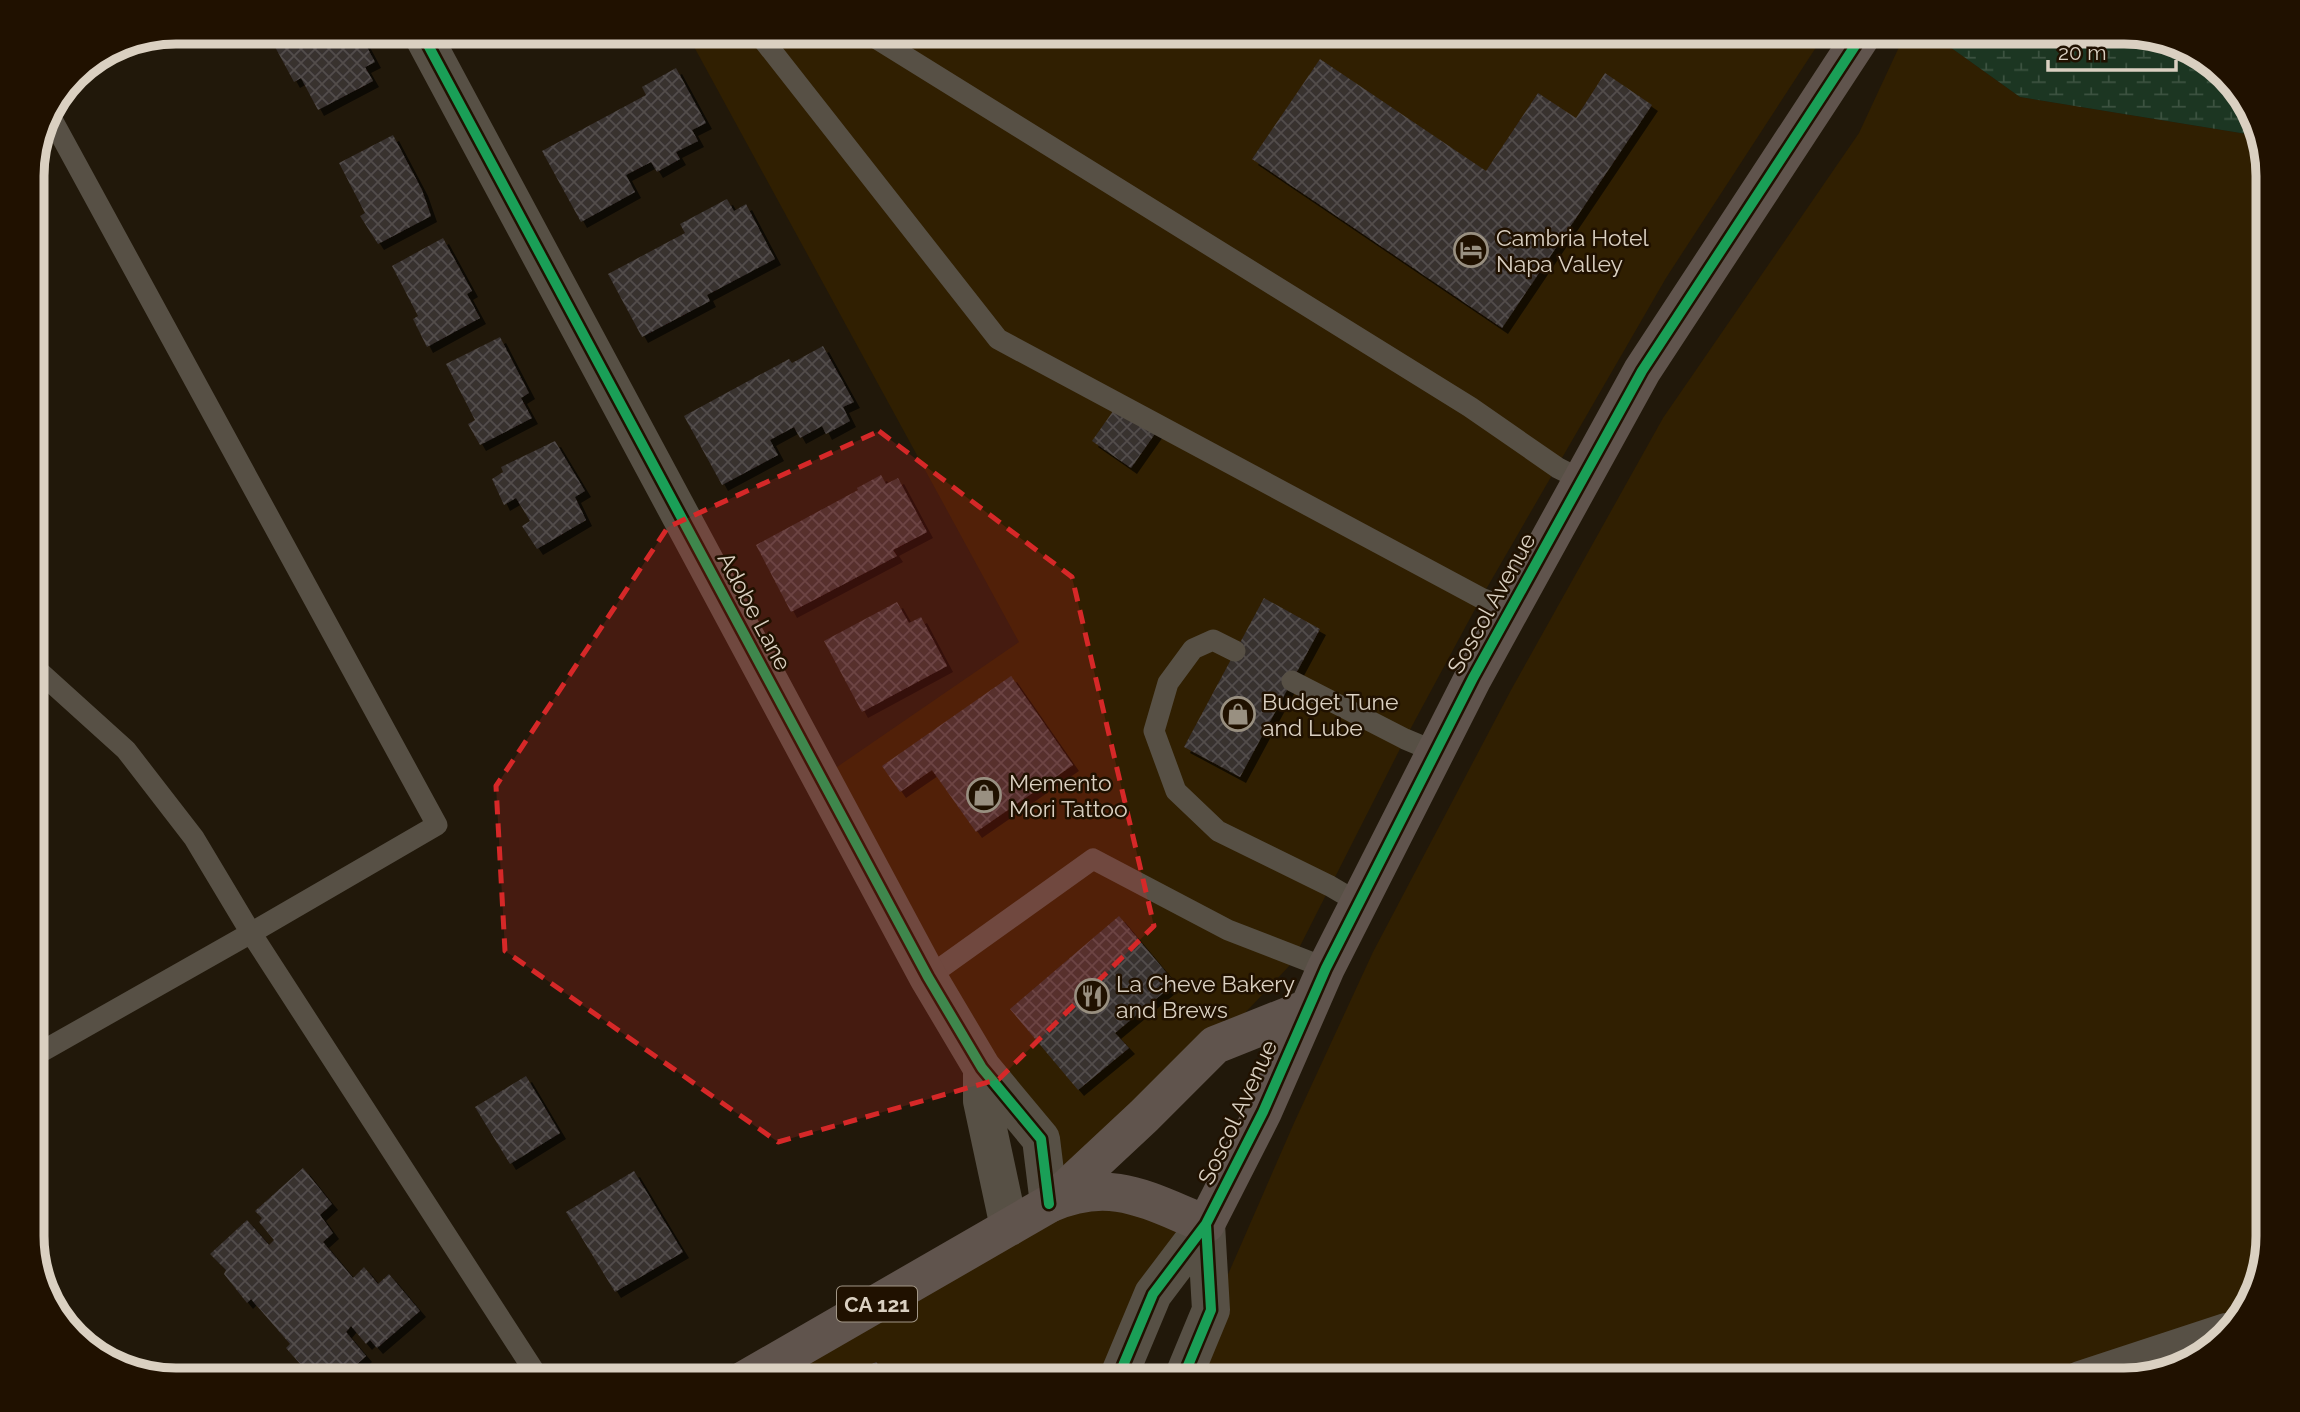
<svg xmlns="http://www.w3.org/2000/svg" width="2300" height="1412" font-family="Raleway,sans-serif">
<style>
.built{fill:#301f01}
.wetland{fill:url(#wetland-marsh)}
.building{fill:url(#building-cross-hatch);filter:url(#shadow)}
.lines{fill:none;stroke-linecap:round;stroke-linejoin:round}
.lane{stroke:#575045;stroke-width:21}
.street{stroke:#575045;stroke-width:38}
.secondary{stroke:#575045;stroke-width:38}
.primary{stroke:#60544d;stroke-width:38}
.cycleway-casing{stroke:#201100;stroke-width:15}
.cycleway{stroke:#1a9f57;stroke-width:10}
.marked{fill:#d62828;fill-opacity:0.2;stroke:#d62828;stroke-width:5;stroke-dasharray:14 9;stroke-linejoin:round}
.labels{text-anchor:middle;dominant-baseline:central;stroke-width:5;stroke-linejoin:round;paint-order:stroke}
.shield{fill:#201100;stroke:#a29787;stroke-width:2}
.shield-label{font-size:21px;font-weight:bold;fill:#dad0c1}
.poi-label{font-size:23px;fill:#dad0c1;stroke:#201100;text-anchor:start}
.street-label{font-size:23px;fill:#dad0c1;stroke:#201100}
.rim{fill:none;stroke:#dad0c1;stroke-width:9}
</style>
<defs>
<pattern id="wetland-marsh" width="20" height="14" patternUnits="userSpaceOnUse" patternTransform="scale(1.75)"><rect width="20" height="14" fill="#1c3622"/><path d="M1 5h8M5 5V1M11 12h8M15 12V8" fill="none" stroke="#3c5240"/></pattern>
<pattern id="building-cross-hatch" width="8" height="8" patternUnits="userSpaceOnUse" patternTransform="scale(1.75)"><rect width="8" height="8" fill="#37302f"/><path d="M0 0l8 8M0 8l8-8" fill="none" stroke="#534d4b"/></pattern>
<filter id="shadow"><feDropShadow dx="6" dy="6" stdDeviation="0" flood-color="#0009"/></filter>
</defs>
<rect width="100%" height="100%" fill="#21180a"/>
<!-- built -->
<path class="built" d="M686 32H1826L1666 278 1481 598 1405 739 1291 964 1215 1045 1051 1202 1187 1213 1117 1380H744L1049 1204 1041 1139 821 778 1019 642Z
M1906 32H1929L2020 97 2259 136 2268 167V1236L2249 1308 2226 1332 2080 1380H1182L1294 1123 1373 952 1511 690 1663 418 1859 133Z"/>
<!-- wetland -->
<path class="wetland" d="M1929 32H2124L2196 51 2249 104 2259 136 2020 97Z"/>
<!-- building -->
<path class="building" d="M267 32H359L375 62 365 67 373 81 318 110 301 78 294 82Z
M1320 59 1486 171 1538 93 1576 118 1605 73 1652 105 1502 328 1252 159Z
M676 68 706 123 692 130 698 141 676 152 680 159 657 172 651 162 626 175 635 192 581 222 542 151 646 95 642 87Z
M393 135 422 190 431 216 378 244 360 216 365 213 339 163Z
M727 199 734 211 746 204 775 259 707 295 710 301 642 337 608 274 685 233 680 224Z
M443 238 472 291 467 294 480 318 427 347 413 319 418 316 392 266Z
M500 337 529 393 521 398 532 418 480 445 468 424 475 420 446 364Z
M823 346 854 402 843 407 850 421 826 434 822 426 800 438 794 427 770 440 778 455 722 485 684 416 789 359 792 363Z
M1118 404 1157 431 1131 468 1092 441Z
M555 441 585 491 575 497 586 520 537 549 522 526 530 521 516 498 504 505 492 479 503 472 501 467Z
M881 475 886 484 898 478 927 532 893 550 897 556 791 612 756 545 858 490 857 488Z
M1264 598 1320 629 1240 777 1184 747Z
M897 602 909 623 921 617 947 666 862 712 824 641Z
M1011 676 1073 765 976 832 932 770 900 792 882 766Z
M1119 916 1175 983 1115 1033 1129 1048 1078 1090 1010 1009Z
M526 1076 560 1133 510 1164 475 1107Z
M303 1168 332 1204 320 1215 333 1233 323 1242 353 1278 364 1267 378 1284 389 1274 420 1311 377 1348 370 1340 366 1344 351 1326 346 1332 366 1356 339 1380H322L314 1372 311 1376 286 1348 290 1344 251 1299 247 1303 224 1274 226 1270 210 1254 247 1220 269 1245 274 1240 259 1222 262 1218 255 1211Z
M634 1171 683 1252 615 1292 566 1212Z
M876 1362 893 1380H838Z"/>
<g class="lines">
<!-- lane -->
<path class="lane" d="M757 32 998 339 1481 598 1511 609
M866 32 1470 407 1558 468 1582 480
M1235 651 1213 640 1193 649 1168 683 1154 731 1176 791 1218 831 1330 886 1359 903
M32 665 126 750 194 838 251 933 540 1380
M1292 681 1405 739 1436 752
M928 977 1093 859 1228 930 1326 968
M32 1057 251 933 437 825 48 112"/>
<!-- street -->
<path class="street" d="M421 32 928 977 982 1068 1041 1139 1049 1204
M982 1068V1101L1009 1227"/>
<!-- secondary -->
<path class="secondary" d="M1117 1380 1153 1294 1206 1224
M1182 1380 1211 1310 1206 1224
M2080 1380 2226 1332"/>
<!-- primary -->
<path class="primary" d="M1054 1200 1144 1116 1215 1045 1308 1008
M744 1380 1049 1204C1111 1176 1148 1201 1206 1224L1263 1112 1326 968 1473 678 1642 371 1864 32"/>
<!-- cycleway casing -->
<g class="cycleway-casing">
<path id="cycleway" d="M421 32 928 977 982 1068 1041 1139 1049 1204
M1117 1380 1153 1294 1206 1224 1263 1112 1326 968 1473 678 1642 371 1864 32
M1182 1380 1211 1310 1206 1224"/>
</g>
<!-- cycleway -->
<use href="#cycleway" class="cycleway"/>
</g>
<!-- marked area -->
<path class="marked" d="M879 431 1072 577 1154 926 999 1079 778 1142 505 951 496 786 668 527Z"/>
<!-- icons -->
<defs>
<g id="hotel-ring" transform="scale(1.75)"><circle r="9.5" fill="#201100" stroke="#999081" stroke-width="1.5"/><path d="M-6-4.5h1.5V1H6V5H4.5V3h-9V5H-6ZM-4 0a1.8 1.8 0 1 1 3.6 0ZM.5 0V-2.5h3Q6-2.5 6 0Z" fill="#999081"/></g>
<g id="shop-ring" transform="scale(1.75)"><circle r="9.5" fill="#201100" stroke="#999081" stroke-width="1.5"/><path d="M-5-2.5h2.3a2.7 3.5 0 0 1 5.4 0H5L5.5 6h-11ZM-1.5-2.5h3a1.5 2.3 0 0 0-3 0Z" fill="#999081"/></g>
<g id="restaurant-ring" transform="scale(1.75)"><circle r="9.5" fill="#201100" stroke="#999081" stroke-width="1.5"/><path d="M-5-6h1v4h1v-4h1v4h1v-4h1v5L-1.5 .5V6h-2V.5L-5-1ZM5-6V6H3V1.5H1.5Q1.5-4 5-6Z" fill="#999081"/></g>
</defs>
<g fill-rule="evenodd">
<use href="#hotel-ring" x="1471" y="250"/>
<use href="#shop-ring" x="1238" y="714"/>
<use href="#shop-ring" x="984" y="795"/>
<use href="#restaurant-ring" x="1092" y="996"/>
</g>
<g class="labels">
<!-- shield labels -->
<rect class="shield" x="837" y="1286.5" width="80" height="35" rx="5"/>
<g class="shield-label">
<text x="877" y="1304">CA 121</text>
</g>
<!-- poi labels -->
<g class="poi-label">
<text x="1496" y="237">Cambria Hotel<tspan x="1496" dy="26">Napa Valley</tspan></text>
<text x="1262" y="701">Budget Tune<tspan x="1262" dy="26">and Lube</tspan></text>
<text x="1009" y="782">Memento<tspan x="1009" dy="26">Mori Tattoo</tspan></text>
<text x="1116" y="983">La Cheve Bakery<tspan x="1116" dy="26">and Brews</tspan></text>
</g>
<!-- street labels -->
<g class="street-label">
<text transform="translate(1491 603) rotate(-61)">Soscol Avenue</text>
<text transform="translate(755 611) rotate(62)">Adobe Lane</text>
<text transform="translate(1237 1112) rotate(-65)">Soscol Avenue</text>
</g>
</g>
<!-- crop -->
<path d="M0 0H2300V1412H0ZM176 44H2124A132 132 0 0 1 2256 176V1236A132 132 0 0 1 2124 1368H176A132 132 0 0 1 44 1236V176A132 132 0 0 1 176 44Z" fill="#201100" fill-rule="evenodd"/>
<path class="rim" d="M176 44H2124A132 132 0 0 1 2256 176V1236A132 132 0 0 1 2124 1368H176A132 132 0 0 1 44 1236V176A132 132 0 0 1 176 44Z"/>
<!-- scale -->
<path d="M2048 60v10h128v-10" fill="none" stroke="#dad0c1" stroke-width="3.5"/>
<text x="2058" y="60" font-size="21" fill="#dad0c1" stroke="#201100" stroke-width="5" paint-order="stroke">20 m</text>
</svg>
